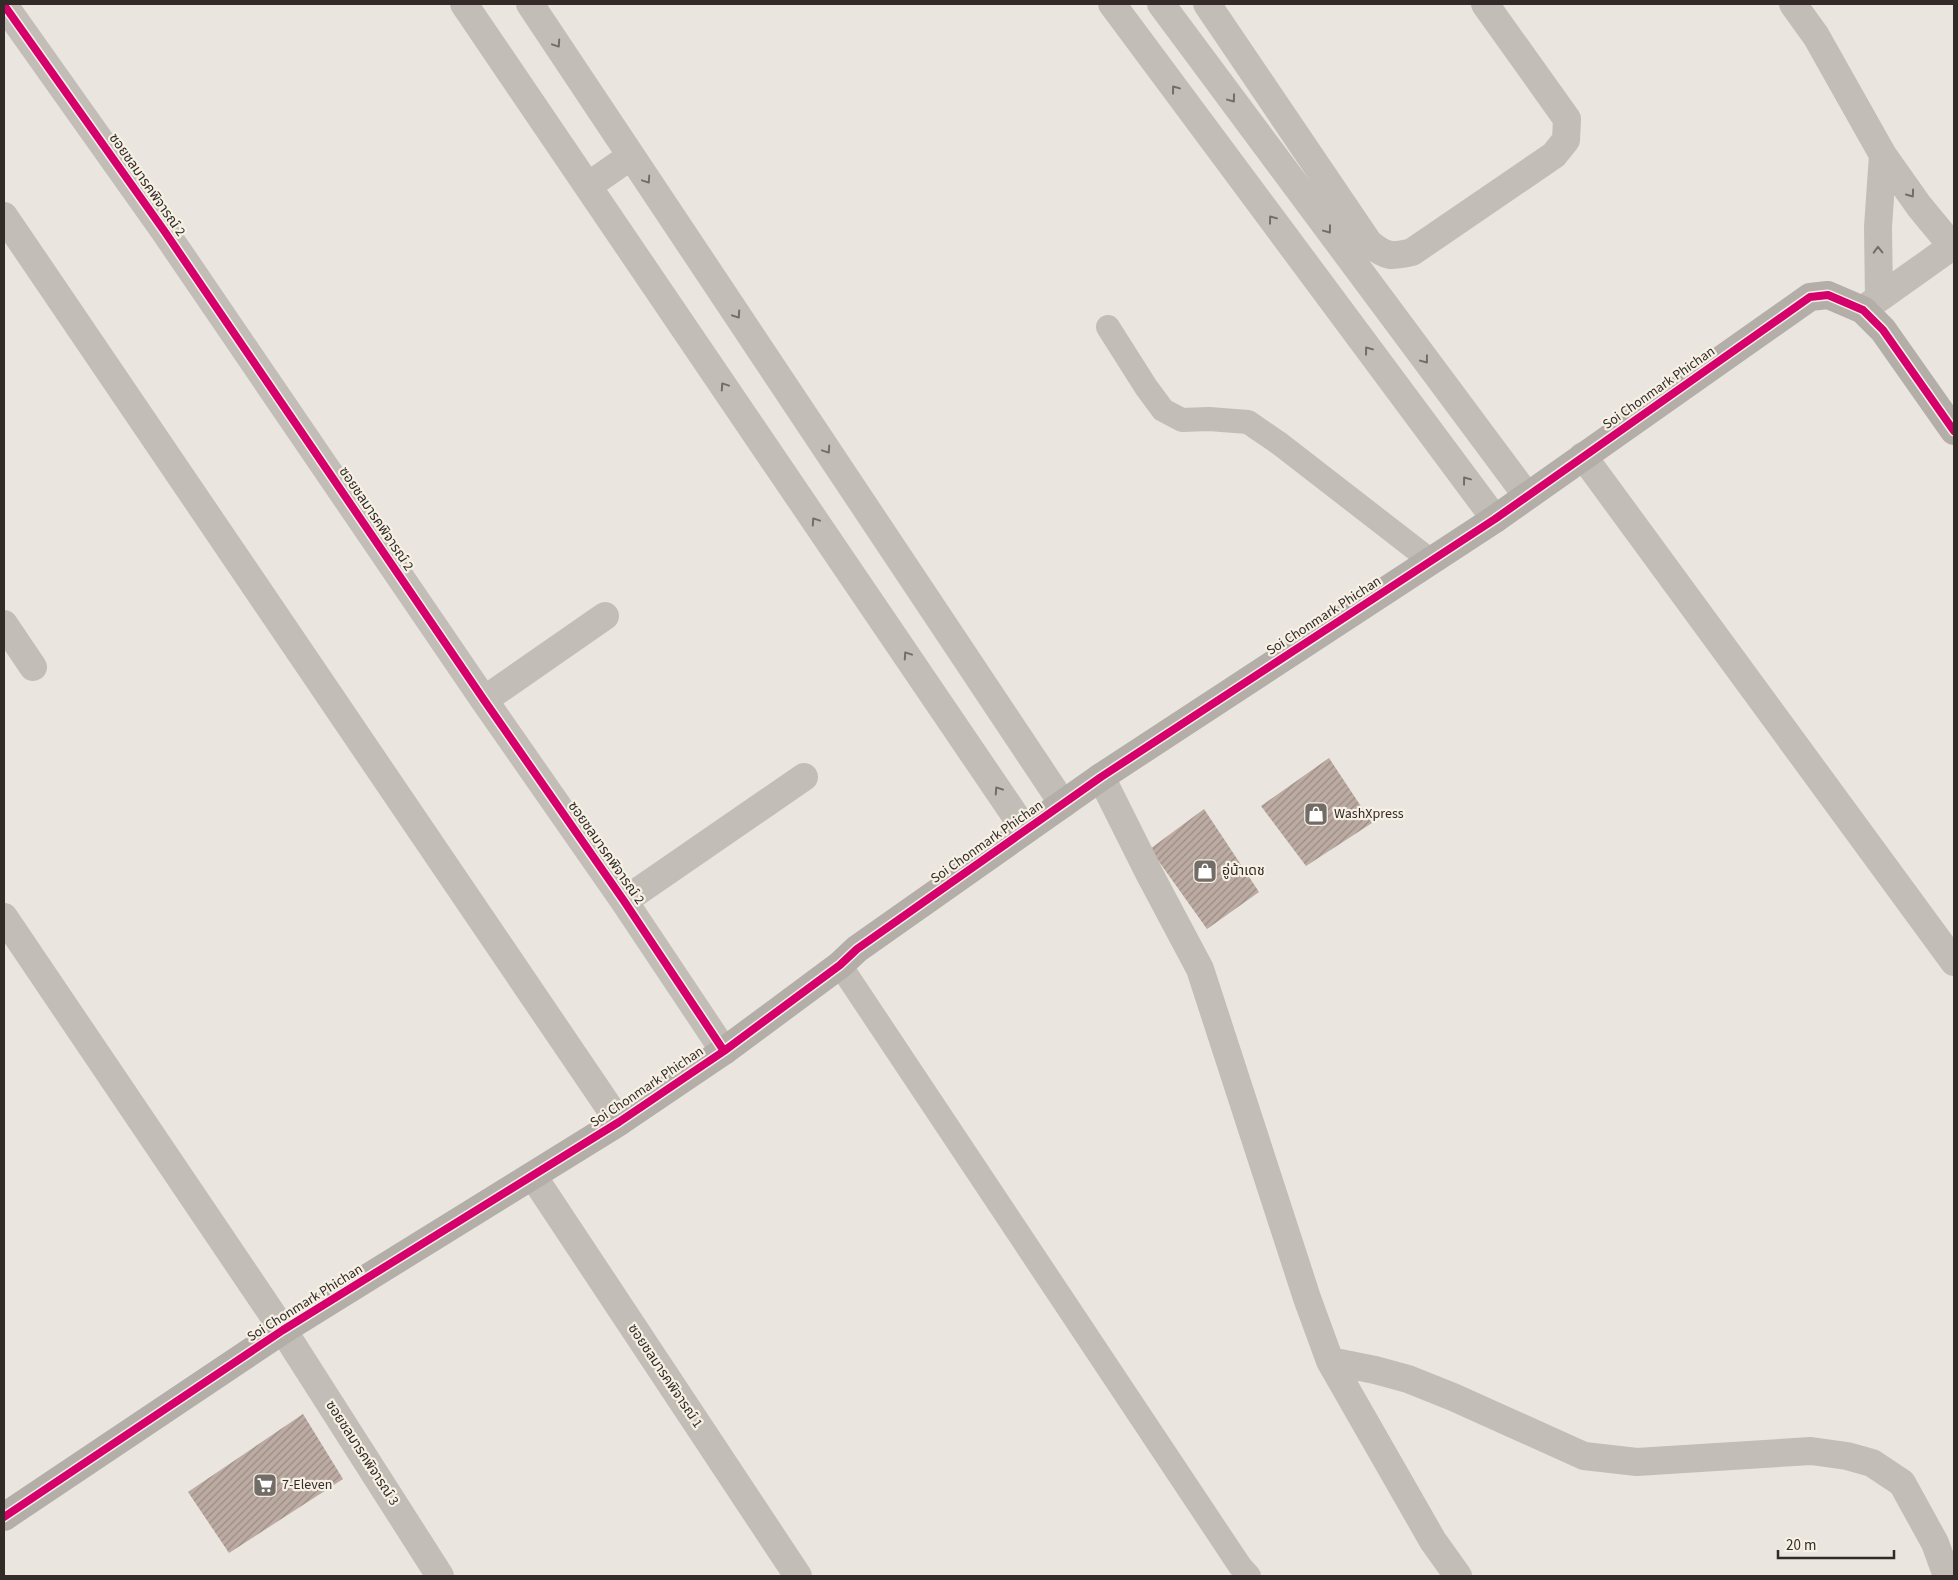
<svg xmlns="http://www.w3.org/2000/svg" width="1958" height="1580" font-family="'Source Sans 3','Noto Sans Thai',sans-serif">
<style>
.building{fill:url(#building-hatch)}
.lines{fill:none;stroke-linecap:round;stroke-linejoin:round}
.lane{stroke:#c2bdb7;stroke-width:24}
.street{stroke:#c2bdb7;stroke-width:28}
.secondary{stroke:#b3aea8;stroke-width:28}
.cycleway-casing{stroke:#f6f0e5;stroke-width:11}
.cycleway{stroke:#d6006c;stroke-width:8}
.oneway{stroke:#736d68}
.labels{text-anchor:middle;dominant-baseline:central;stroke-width:4.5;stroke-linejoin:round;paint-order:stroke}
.street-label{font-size:14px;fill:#322b27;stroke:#f6f0e5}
.poi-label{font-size:14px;fill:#322b27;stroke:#f6f0e5;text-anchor:start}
</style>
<defs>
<pattern id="building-hatch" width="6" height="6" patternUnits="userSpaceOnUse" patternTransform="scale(1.25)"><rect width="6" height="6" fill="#bcaba2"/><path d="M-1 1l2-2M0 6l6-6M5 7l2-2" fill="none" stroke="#998b84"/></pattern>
</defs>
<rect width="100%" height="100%" fill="#eae5de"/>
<!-- building -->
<path class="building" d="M1329 758 1372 823 1306 866 1261 806Z
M1204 809 1259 892 1207 929 1150 849Z
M303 1414 343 1479 229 1553 188 1492Z"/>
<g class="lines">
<!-- lane -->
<path class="lane" d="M1108 327 1146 387 1163 410 1182 420 1209 419 1248 422 1280 444 1431 561
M840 965 1240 1566 1249 1576"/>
<!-- street -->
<path class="street" d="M464 4 1025 830
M530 4 1063 804
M1112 4 1495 519
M1161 4 1527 496
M1207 4 1369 243C1386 257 1391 257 1412 252L1554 155 1566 140 1567 119 1485 4
M1793 4 1816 36 1883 155 1919 206 1952 246
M4 5 165 232 484 700 624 901 724 1051
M588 186 631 156
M4 216 619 1122
M1879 298 1878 227 1883 155
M1868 306 1954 245
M1583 456 1954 962
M4 624 33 667
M484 700 605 616
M1101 777 1149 873 1200 969 1307 1298 1330 1361 1433 1541 1458 1576
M624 901 804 777
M4 917 283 1330 440 1576
M533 1176 798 1576
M1330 1361 1375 1370 1408 1379 1453 1397 1584 1456 1637 1462 1811 1451 1847 1456 1872 1463 1902 1483 1935 1543 1947 1576"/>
<!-- secondary -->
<path class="secondary" d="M4 1517 283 1330 619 1122 724 1051 840 965 857 949 1101 777 1495 519 1810 297 1828 295 1863 310 1883 330 1954 431"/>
<!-- cycleway casing -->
<g class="cycleway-casing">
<path id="cycleway" d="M4 5 165 232 484 700 624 901 724 1051
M4 1517 283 1330 619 1122 724 1051 840 965 857 949 1101 777 1495 519 1810 297 1828 295 1863 310 1883 330 1954 431"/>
</g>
<!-- cycleway -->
<use href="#cycleway" class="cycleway"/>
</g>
<!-- one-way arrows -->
<defs><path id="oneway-chevron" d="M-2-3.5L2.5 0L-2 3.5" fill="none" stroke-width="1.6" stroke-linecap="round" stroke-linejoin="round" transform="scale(1.25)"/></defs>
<g class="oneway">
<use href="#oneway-chevron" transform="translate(557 44) rotate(56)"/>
<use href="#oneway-chevron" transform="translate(1175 89) rotate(-127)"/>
<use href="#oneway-chevron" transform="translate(1232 99) rotate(53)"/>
<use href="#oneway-chevron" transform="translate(647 180) rotate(56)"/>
<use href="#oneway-chevron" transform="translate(1911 194) rotate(54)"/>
<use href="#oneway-chevron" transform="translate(1272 219) rotate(-127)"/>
<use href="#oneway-chevron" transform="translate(1328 230) rotate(53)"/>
<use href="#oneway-chevron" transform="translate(1878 250) rotate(-91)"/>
<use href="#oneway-chevron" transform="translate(737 315) rotate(56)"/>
<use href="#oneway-chevron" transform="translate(1368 350) rotate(-127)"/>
<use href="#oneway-chevron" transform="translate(1425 360) rotate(53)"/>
<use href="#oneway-chevron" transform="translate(724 386) rotate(-124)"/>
<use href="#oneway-chevron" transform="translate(827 450) rotate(56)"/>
<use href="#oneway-chevron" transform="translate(1466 480) rotate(-127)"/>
<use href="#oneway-chevron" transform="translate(815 521) rotate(-124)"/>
<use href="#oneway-chevron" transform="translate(907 655) rotate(-124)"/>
<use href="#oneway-chevron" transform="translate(998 790) rotate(-124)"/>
</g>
<!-- icons -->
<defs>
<g id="shop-square" transform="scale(1.25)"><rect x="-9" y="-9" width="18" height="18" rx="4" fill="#726c67" stroke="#f6f0e5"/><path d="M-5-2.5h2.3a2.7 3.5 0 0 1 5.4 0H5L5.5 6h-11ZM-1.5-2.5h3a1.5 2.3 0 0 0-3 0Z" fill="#fff"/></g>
<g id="supermarket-square" transform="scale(1.25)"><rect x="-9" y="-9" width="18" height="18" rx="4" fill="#726c67" stroke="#f6f0e5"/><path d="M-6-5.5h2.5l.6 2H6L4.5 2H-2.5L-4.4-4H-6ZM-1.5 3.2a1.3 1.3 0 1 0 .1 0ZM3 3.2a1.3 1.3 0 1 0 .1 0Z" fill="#fff"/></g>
</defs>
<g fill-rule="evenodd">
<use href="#shop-square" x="1316" y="814"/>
<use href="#shop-square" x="1205" y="871"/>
<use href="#supermarket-square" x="265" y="1485"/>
</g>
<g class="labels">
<!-- street labels -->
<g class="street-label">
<text transform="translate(147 185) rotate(55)">ซอยชลมารคพิจารณ์ 2</text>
<text transform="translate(1659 388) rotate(-35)">Soi Chonmark Phichan</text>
<text transform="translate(376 519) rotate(56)">ซอยชลมารคพิจารณ์ 2</text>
<text transform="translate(1324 616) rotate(-33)">Soi Chonmark Phichan</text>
<text transform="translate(987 842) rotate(-35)">Soi Chonmark Phichan</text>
<text transform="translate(606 853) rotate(55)">ซอยชลมารคพิจารณ์ 2</text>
<text transform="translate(647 1087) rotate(-34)">Soi Chonmark Phichan</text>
<text transform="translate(305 1303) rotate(-32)">Soi Chonmark Phichan</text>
<text transform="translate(665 1376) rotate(56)">ซอยชลมารคพิจารณ์ 1</text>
<text transform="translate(362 1453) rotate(57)">ซอยชลมารคพิจารณ์ 3</text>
</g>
<!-- poi labels -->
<g class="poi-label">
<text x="1334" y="814">WashXpress</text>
<text x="1222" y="871">อู่น้าเดช</text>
<text x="282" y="1485">7-Eleven</text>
</g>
</g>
<!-- border -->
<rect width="1958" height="1580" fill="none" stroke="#322b27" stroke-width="10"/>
<!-- scale -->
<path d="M1778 1550v8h116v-8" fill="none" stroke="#322b27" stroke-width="2.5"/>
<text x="1786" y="1550" font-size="15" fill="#322b27" stroke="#f6f0e5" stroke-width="4" paint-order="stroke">20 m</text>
</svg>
